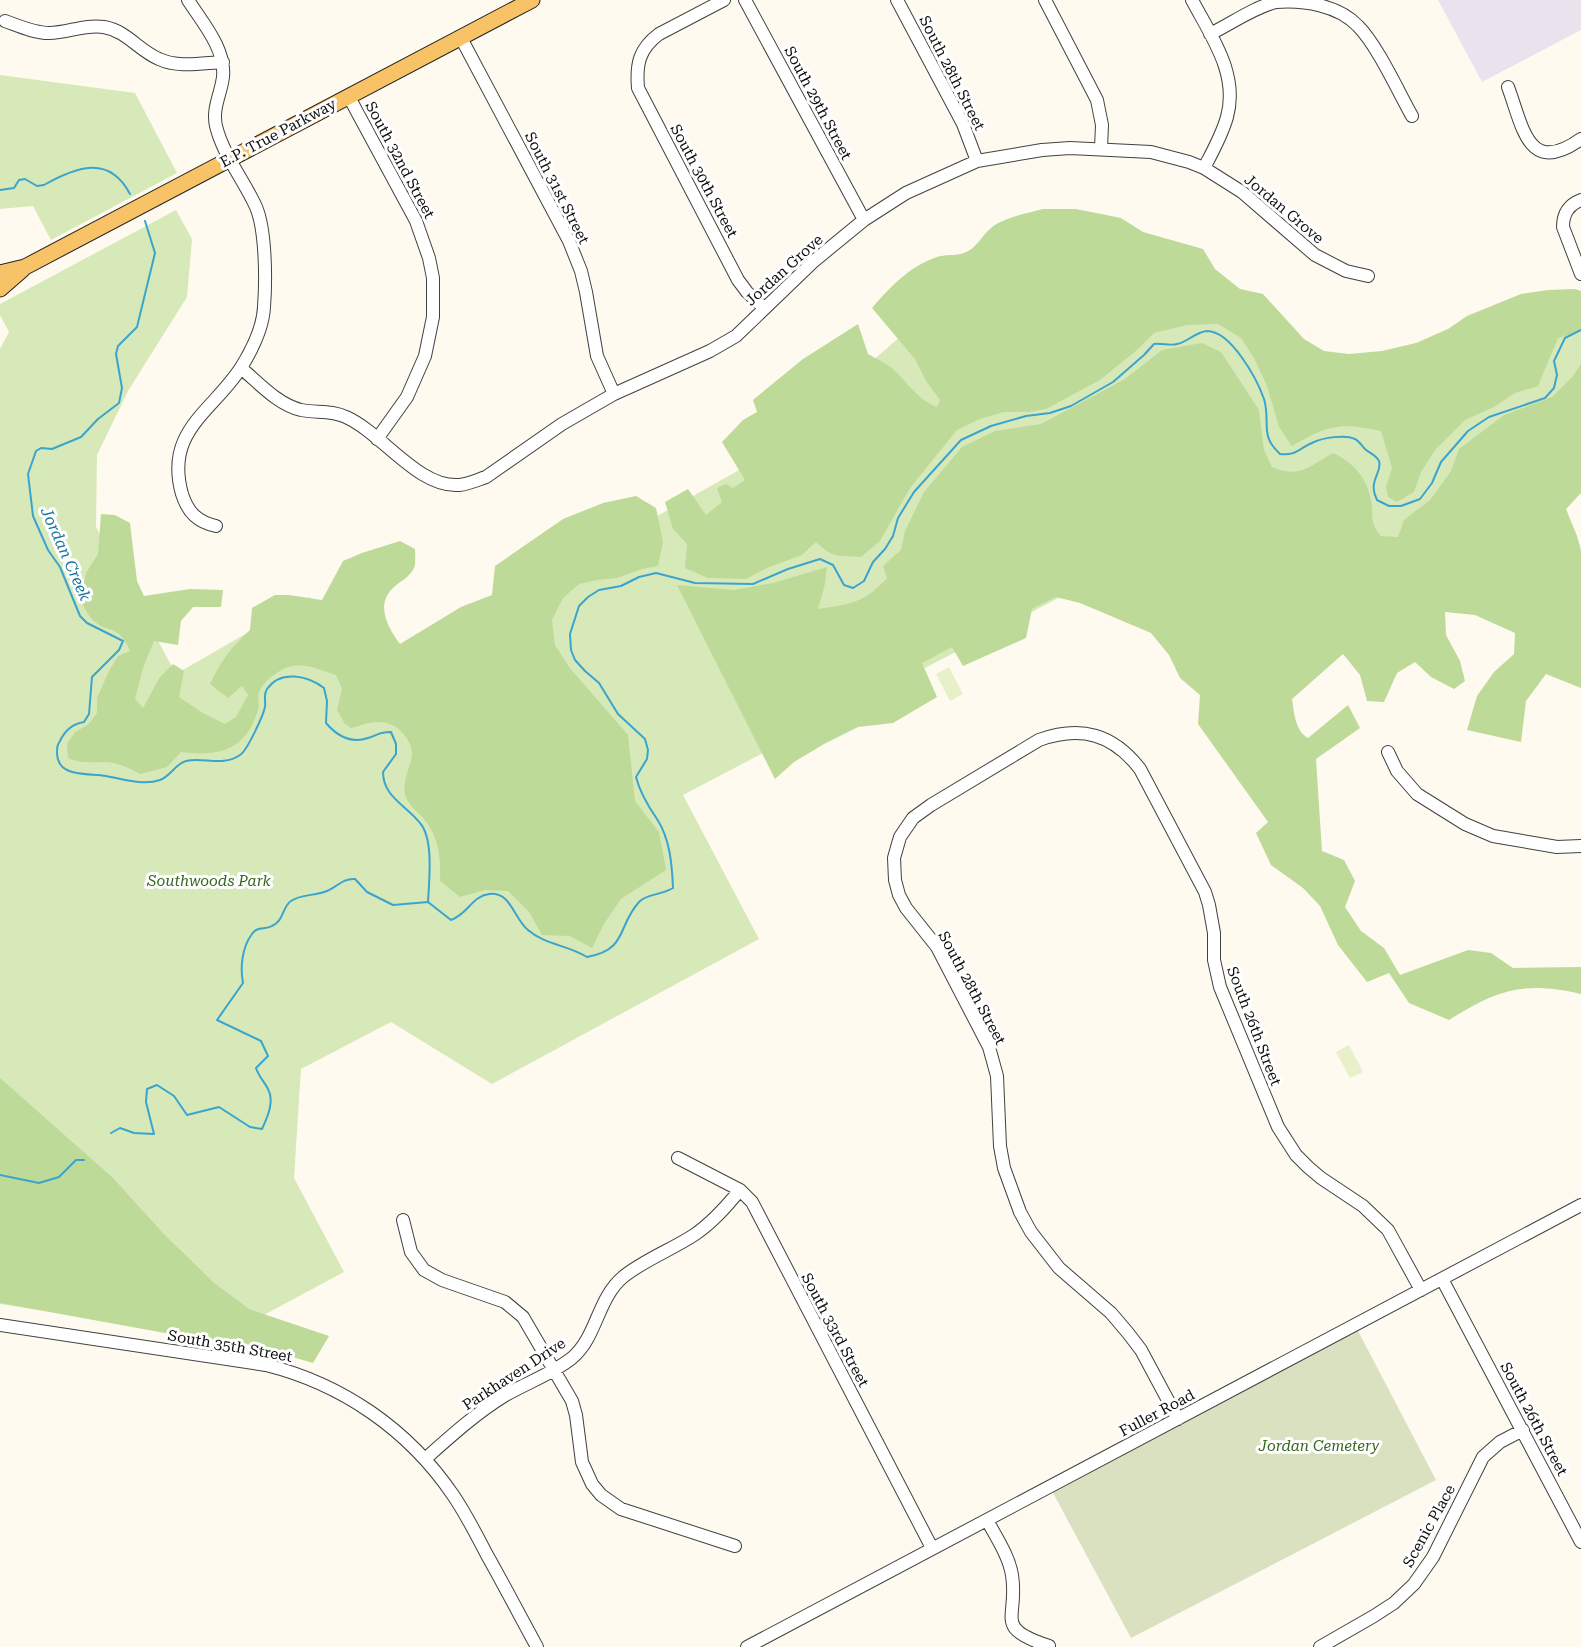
<svg xmlns="http://www.w3.org/2000/svg" width="1581" height="1647" font-family="'Roboto Serif',serif">
<style>
.industrial{fill:#eae2ed}
.green{fill:#d8e9b9}
.forest{fill:#bdda98}
.cemetery{fill:#dae1c0}
.pitch{fill:#e8f0ca}
.lines{fill:none;stroke-linecap:round;stroke-linejoin:round}
.stream{stroke:#3ba4cd;stroke-width:2}
.minor-casing{stroke:#414141;stroke-width:14}
.major-casing{stroke:#1f1f1f;stroke-width:17}
.minor{stroke:#fff;stroke-width:12}
.major{stroke:#f8c366;stroke-width:15}
.labels{text-anchor:middle;dominant-baseline:central;stroke-width:6;stroke-linejoin:round;paint-order:stroke}
.street-label{font-size:15px;fill:#0e0e0e;stroke:#fff}
.park-label{font-size:15px;font-style:italic;fill:#35661e;stroke:#fff}
.water-label{font-size:16px;font-style:italic;fill:#1774a0;stroke:#fff}
</style>
<rect width="100%" height="100%" fill="#fffaef"/>
<!-- industrial -->
<path class="industrial" d="M1438 0H1581V30L1482 82Z"/>
<!-- green -->
<path class="green" d="M0 75 135 93 177 173 51 240 33 206 0 209Z
M176 210 192 239 187 297 128 391 97 455 96 527 176 674 309 597 398 656 561 570 757 460 1001 250 1167 246 1341 409 1581 302V472L1206 668 1144 553 683 795 759 939 492 1084 391 1022 301 1069 294 1178 344 1272 221 1338 0 1304V349L9 332 0 315V304Z"/>
<!-- forest -->
<path class="forest" d="M1043 209H1076L1121 218 1143 232 1203 249 1215 269 1240 289 1263 294 1304 339 1324 351 1349 354 1382 351 1416 343 1448 329 1467 316 1521 294 1548 290 1575 289 1581 291V330L1576 333 1558 338 1538 386 1515 393 1492 408 1465 420 1436 449 1421 472 1414 492 1397 502 1388 497 1386 487 1392 468 1381 431C1340 422 1328 425 1292 446L1279 427 1267 386 1254 358 1241 338 1218 324 1187 325 1154 333 1137 350 1100 380 1046 409 1029 412H1004L980 419 957 430 910 488 880 541 861 557C839 556 832 558 816 542L802 555 767 568 746 579 708 578 685 568 687 544 673 529 665 502 688 489 706 515 722 502 717 488 726 484 733 488 745 480 722 442 743 420 757 412 753 400 803 359 858 324 868 354C876 359 886 363 893 369 907 382 918 400 937 407L940 400 926 381 915 359 872 308C890 287 910 266 937 257 946 254 956 256 964 253 976 249 982 235 991 228 1002 218 1028 213 1043 209Z
M1202 343 1221 352 1259 410 1264 450 1272 467C1300 479 1309 466 1333 453 1353 462 1367 478 1371 500 1374 516 1369 523 1381 536L1398 537 1404 520 1430 500 1451 471 1459 449 1504 415 1552 397 1573 376 1581 364V493L1566 509 1577 536 1581 550V688L1546 674 1526 701 1521 742 1467 730 1477 696 1494 672 1514 654 1515 633 1475 615 1445 612 1446 635 1460 661 1465 681 1454 689 1431 677 1415 662 1397 673 1384 702 1367 701 1360 675 1343 654 1292 699C1294 712 1295 731 1308 738L1348 705 1360 728 1316 759 1322 851 1344 860 1355 881 1345 907 1361 931 1384 948 1400 975 1468 950 1491 953 1513 968 1581 967V994C1524 981 1498 989 1449 1020L1409 1003 1389 973 1367 982 1338 945 1320 906 1303 888 1271 865 1256 833 1268 822 1198 724 1200 695 1180 678 1169 655 1151 633 1080 603 1056 597 1032 609 1026 638 963 666 952 647 922 663 937 697 893 723 858 727 824 744 794 762 775 779 677 585 733 590 773 583 827 567 825 584 818 609C851 604 864 603 887 578L883 566 901 550 905 531 924 492 962 447 995 431 1041 424 1125 379 1162 350Z
M636 496 656 508 663 542 658 566 642 569 617 578 597 580 579 584 563 598 552 620 555 645 569 667 628 735 635 801 659 832 666 870 621 899 604 924 592 948 570 936 542 935 529 912 508 891 485 890 460 897 440 881C441 860 439 836 424 819 418 812 407 804 405 794 402 780 412 764 412 753 411 737 395 721 378 722 369 722 359 726 351 728L345 724 337 710 342 689 336 675C310 666 294 658 271 677 266 682 262 685 259 692 257 697 260 704 258 710 246 750 220 757 181 752L167 767 140 774C129 768 119 763 107 762 92 762 82 764 68 758L67 744 75 732 88 725 97 713V698L109 671 118 656 130 651C118 623 110 635 94 621 88 616 84 606 80 600L86 573 98 554 101 514 115 515 130 523 137 581 144 596 190 589 223 590 221 607H193L181 621 178 645 154 641 143 668 135 699 143 708 160 677 173 664 184 671 179 697 203 713 225 724 236 717 248 695 242 686 228 698 210 684C221 661 231 647 250 630L252 608 275 595H289L322 600 343 561 362 553 400 541 415 549C415 555 416 563 414 568 409 578 400 581 393 588 375 605 388 628 400 644L461 607 492 595 495 566 563 519 603 503Z
M0 1078 112 1177 163 1233 213 1282 249 1309 329 1336 313 1363 251 1345 165 1333 0 1303Z"/>
<!-- cemetery -->
<path class="cemetery" d="M1357 1329 1436 1480 1131 1638 1052 1491Z"/>
<!-- pitch -->
<path class="pitch" d="M949 667 963 694 950 701 936 674Z
M1349 1045 1363 1072 1350 1078 1336 1052Z"/>
<g class="lines">
<!-- stream -->
<path class="stream" d="M0 190 14 188 19 180 25 179 37 186 44 185C76 167 109 154 130 194
M145 221 155 253 137 327 118 346 116 354 122 388 119 403 98 419 81 437 52 449 41 448 36 451 28 474 33 516 48 550 60 567 80 616 87 623 123 641 119 650 92 677 89 714 84 722C72 724 65 730 60 741 57 745 57 748 57 754 58 778 89 773 106 776 123 779 143 786 160 780 171 776 175 764 186 761 204 757 223 767 240 755 247 751 263 716 265 707 266 701 263 695 267 689 281 669 308 676 324 688L327 701 326 723C337 736 350 744 368 738 379 735 377 732 391 732L396 744V754L383 772C383 797 406 805 420 823 434 839 429 881 428 902
M428 902 451 920C468 914 472 896 489 894 511 891 514 919 528 930 545 945 568 945 587 957 628 950 617 926 639 902 646 894 662 895 673 888 672 864 670 839 657 819 648 806 640 793 636 777L647 759 648 750 645 739 618 714 599 683 585 671 575 660 571 650 570 634 579 606 588 597 599 590 621 586 639 577 656 573 695 583 753 584 788 569 820 559 833 565 844 585 853 588 864 581 873 562 885 549 893 536 898 518 914 492 961 440 991 426 1026 416 1050 413 1071 406 1113 382 1144 355 1154 344C1161 343 1171 346 1177 344 1188 342 1195 332 1207 331 1231 331 1257 379 1264 399 1271 423 1259 435 1280 454 1297 456 1299 448 1314 442 1323 438 1345 434 1355 439 1359 441 1362 446 1365 449 1369 453 1376 455 1379 461 1383 472 1367 481 1377 500L1389 506H1401L1420 499 1432 483 1441 462 1468 431 1489 417 1545 398 1554 388 1557 375 1554 361 1565 338 1581 330
M111 1133 120 1128 134 1133 154 1134 146 1102 147 1089 157 1085 174 1096 187 1115 219 1107 250 1127 262 1129C267 1118 275 1101 268 1089 264 1081 259 1077 256 1068L268 1056 261 1041 217 1020 243 983C240 968 242 947 252 934 257 926 265 930 272 926 284 921 282 907 291 901 300 894 316 896 327 891 337 887 343 878 355 879L367 892 393 905 428 902
M0 1175 39 1183 59 1177 76 1160H84"/>
<!-- minor casing -->
<g class="minor-casing">
<path id="minor" d="M188 0C202 22 226 49 223 77 221 94 212 108 216 126 223 155 244 180 256 207 266 230 266 281 264 307 263 328 253 348 242 366 214 411 164 430 182 494 188 513 198 522 216 526
M724 0 659 34C639 49 636 64 638 88L738 280 747 292 764 308
M745 0 864 220
M897 0 963 124 977 161
M1045 0 1097 100 1102 125 1101 148
M1192 0C1211 36 1239 74 1227 117 1222 135 1213 151 1204 168
M5 21C19 26 34 33 49 33 68 33 84 24 104 27 127 31 138 50 159 59 178 68 202 63 223 62
M1210 34C1231 24 1254 7 1276 2 1304 0 1338 5 1358 26 1377 45 1398 91 1412 116
M461 38 569 241 581 271 586 292 597 356 614 394
M1508 87C1523 127 1528 177 1581 139
M349 97 416 221 429 258 433 278V317L425 356 407 397 377 439
M1581 200C1568 205 1563 214 1563 227L1581 274
M241 368C259 383 277 404 301 410 316 413 332 410 346 417 382 433 418 488 459 485 469 484 477 480 486 477L562 424 614 394 710 351 736 336 814 261 864 220 906 193 977 161 1042 150 1070 148 1151 152 1189 162 1204 168 1242 192 1315 255 1346 271 1368 276
M1388 752 1397 771 1417 794 1465 824 1493 836 1557 847 1581 846
M678 1158 740 1190 752 1202 932 1548
M403 1220 411 1252 424 1270 442 1280 505 1302 523 1317 572 1401 576 1415 582 1462 592 1484 601 1495 621 1509 735 1546
M1442 1279 1581 1542
M0 1325 266 1365C342 1384 408 1429 453 1495 466 1514 476 1534 487 1555 504 1585 520 1616 537 1647
M1178 1419 1141 1350 1128 1333 1111 1313 1059 1268 1031 1232 1020 1212 1004 1168 1000 1146 997 1076 989 1047 937 947 906 908 899 895 895 880 894 858 900 837 913 818 931 805 1039 740C1081 725 1113 734 1140 769L1205 892 1209 905 1214 933V960L1220 987 1278 1127 1296 1155 1308 1167 1321 1178 1363 1206 1388 1230 1421 1290
M425 1459C451 1436 475 1414 504 1396 526 1383 552 1374 572 1358 597 1337 597 1299 623 1277 644 1260 671 1250 694 1235 712 1223 726 1207 740 1190
M987 1520C996 1537 1009 1556 1012 1575 1019 1619 992 1627 1049 1646
M747 1647 1581 1205
M1320 1647 1374 1616 1394 1603 1414 1584 1433 1557 1483 1457 1500 1442 1523 1430"/>
</g>
<!-- major casing -->
<g class="major-casing">
<path id="major" d="M0 273 25 267 532 0
M0 289 23 269"/>
</g>
<!-- minor -->
<use href="#minor" class="minor"/>
<!-- major -->
<use href="#major" class="major"/>
</g>
<g class="labels">
<!-- street labels -->
<g class="street-label">
<text transform="translate(952 73) rotate(63)">South 28th Street</text>
<text transform="translate(818 103) rotate(62)">South 29th Street</text>
<text transform="translate(278 133) rotate(-28)">E.P. True Parkway</text>
<text transform="translate(400 160) rotate(62)">South 32nd Street</text>
<text transform="translate(704 181) rotate(62)">South 30th Street</text>
<text transform="translate(557 188) rotate(63)">South 31st Street</text>
<text transform="translate(1284 209) rotate(40)">Jordan Grove</text>
<text transform="translate(784 270) rotate(-42)">Jordan Grove</text>
<text transform="translate(972 988) rotate(62)">South 28th Street</text>
<text transform="translate(1254 1026) rotate(69)">South 26th Street</text>
<text transform="translate(835 1330) rotate(62)">South 33rd Street</text>
<text transform="translate(230 1346) rotate(10)">South 35th Street</text>
<text transform="translate(514 1374) rotate(-33)">Parkhaven Drive</text>
<text transform="translate(1157 1413) rotate(-28)">Fuller Road</text>
<text transform="translate(1534 1419) rotate(62)">South 26th Street</text>
<text transform="translate(1429 1526) rotate(-61)">Scenic Place</text>
</g>
<!-- park labels -->
<g class="park-label">
<text x="209" y="881">Southwoods Park</text>
<text x="1319" y="1446">Jordan Cemetery</text>
</g>
<!-- water labels -->
<g class="water-label">
<text transform="translate(66 554) rotate(66)">Jordan Creek</text>
</g>
</g>
</svg>
